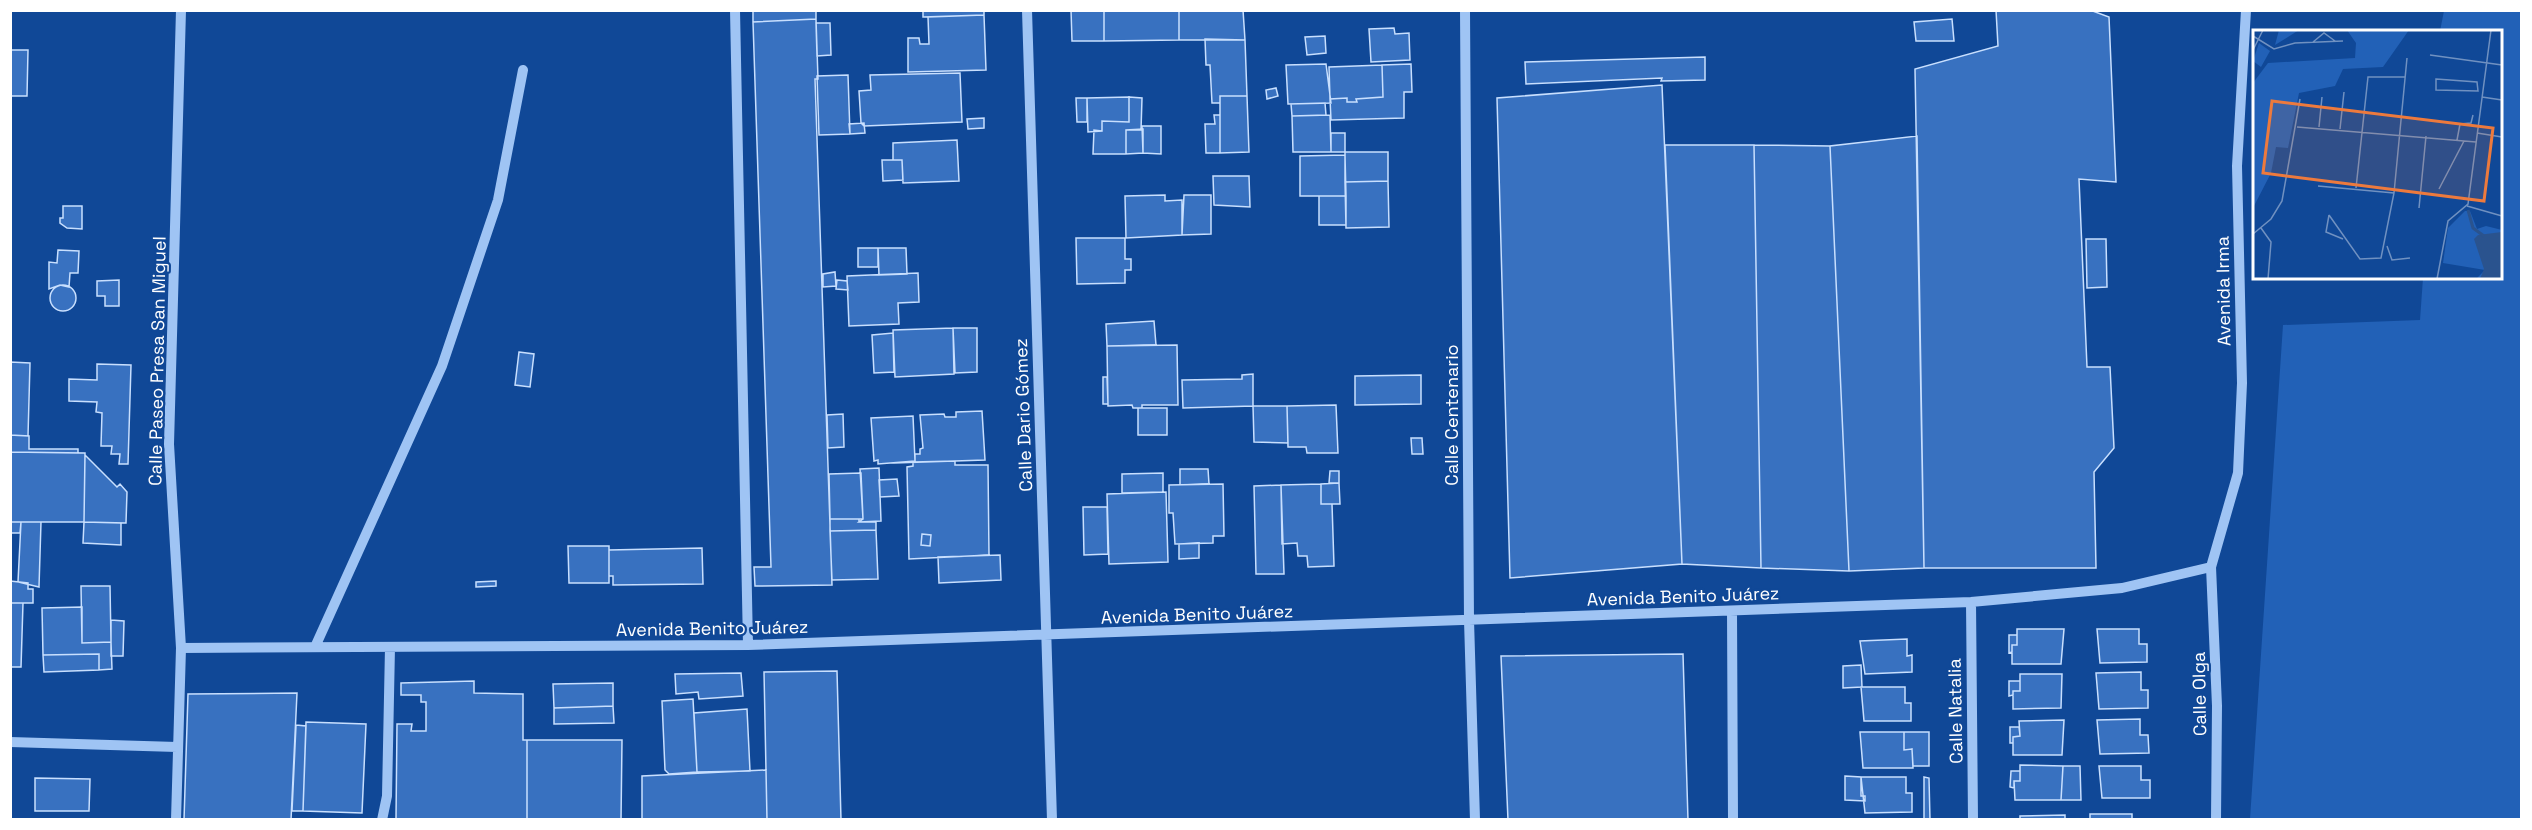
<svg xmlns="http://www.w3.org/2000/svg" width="2532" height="830" font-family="'Space Grotesk',sans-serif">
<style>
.green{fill:#2261b7}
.building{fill:#3871c0;stroke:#c8dffe;stroke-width:1.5;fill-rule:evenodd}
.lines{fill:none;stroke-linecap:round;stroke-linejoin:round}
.minor{stroke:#9fc4f4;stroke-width:10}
.labels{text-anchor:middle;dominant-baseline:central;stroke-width:4.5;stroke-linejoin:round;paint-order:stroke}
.street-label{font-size:18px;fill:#fff;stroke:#104897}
.inset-river{fill:none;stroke:#2a538e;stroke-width:3}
.inset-road{fill:none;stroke:#7091c1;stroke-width:1.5}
.view{fill:#ed7a3d;fill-opacity:0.15;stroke:#ed7a3d;stroke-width:3}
.inset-edge{fill:none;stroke:#fff;stroke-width:3}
</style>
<rect width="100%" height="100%" fill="#104897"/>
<!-- green -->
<path class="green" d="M2444 11H2521V819H2250L2283 325 2420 320 2423 278H2500V32L2440 31Z"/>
<!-- building -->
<path class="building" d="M753 10H816V19L753 22Z
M923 10H984V15L923 17Z
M1071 10H1104V41H1072Z
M1104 10H1183L1179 11V40L1104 41Z
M1243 10 1245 40H1179V11Z
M1996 10H2090L2109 17 2116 182 2079 179 2087 367H2110L2114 448 2094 472 2096 568H1924L1915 69 1998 46Z
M984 15 986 70 908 72V38H919L920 44H929L928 17Z
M816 19 818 79H815L832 585 755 586 754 567H771L753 22Z
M1952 19 1954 41H1916L1914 22Z
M816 23H830L831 55 817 56Z
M1394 28 1395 34 1409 33 1410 60 1371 62 1369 29Z
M1325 36 1326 53 1307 55 1305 37Z
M1205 39 1245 40 1247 96H1220V103H1212L1210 65H1206Z
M10 50H28L27 96H10Z
M1705 57V80L1661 81 1662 78 1526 84 1525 62Z
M1326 64 1331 103 1288 104 1286 65Z
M1411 64 1412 92H1404V118L1331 120 1330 99 1347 98V102H1357L1356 99 1383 97 1382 65Z
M1382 65 1383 97 1356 99 1357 102H1347V98L1330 99 1329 67Z
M960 73 962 122 864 126 861 123 859 91 871 90 870 75Z
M848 75 850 134 819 135 817 76Z
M1662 85 1682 564 1510 578 1497 98Z
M1276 88 1278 96 1267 99 1266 90Z
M1220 96H1247L1249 152 1220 153Z
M1129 97V122L1102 121V131L1088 132 1087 98Z
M1129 97 1142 98 1141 130H1126V154H1093L1094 130 1102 131V121L1129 122Z
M1076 98H1087V122H1077Z
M1325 103 1326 115 1292 116 1291 104Z
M1214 115H1220V153H1206L1205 124H1215Z
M1330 115 1331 152H1293L1292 116Z
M984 118V128L968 129 967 119Z
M864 123 865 133 850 134 849 124Z
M1142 126H1161V154L1143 153Z
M1143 129V153L1126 154V130Z
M1331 133H1345V152H1331Z
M1917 136 1924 568 1849 571 1830 146Z
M957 140 959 181 903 183 902 160H893V143Z
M1665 145H1754L1761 568 1682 564Z
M1754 145 1830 146 1849 571 1761 568Z
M1345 152H1388V181L1345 182Z
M1345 155 1346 196H1300V156Z
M882 160H902L903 180 883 181Z
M1213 176H1249L1250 207 1214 205Z
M1388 181 1389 227 1346 228 1345 182Z
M1165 195V201L1182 200V235L1126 238 1125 196Z
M1184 195H1211V234L1182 235Z
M1319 196H1346V225H1319Z
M63 206H82V229L67 228 60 223V218H63Z
M1076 238H1125V259H1131V270H1125V283L1077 284Z
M2086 239H2106L2107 287 2087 288Z
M858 248H878V267H858Z
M878 248H906L907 274 879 275Z
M58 250 79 251 78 273H70L69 287 60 285 49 289V262L57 263Z
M835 272 836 286 823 287V274Z
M918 273 919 302 898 303 899 324 849 326 847 276Z
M119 280V306H105V296H97V281Z
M837 280 847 281 848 290 836 289Z
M50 298a13 13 0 1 1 26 0a13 13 0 1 1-26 0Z
M1154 321 1156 345 1107 346 1106 324Z
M953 328 954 374 895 377 893 330Z
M953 328H977V372L955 373Z
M893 333 894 372 874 373 872 335Z
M1177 345 1178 405H1142V408H1133L1132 405 1108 406 1107 346Z
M519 352 534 354 530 387 515 385Z
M10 362 30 363 28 436 10 435Z
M97 364 131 365 128 464H119L120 454H111L112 446H101L102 413 96 412 97 402 69 401V379L97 380Z
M1253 374V406L1183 408 1182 380 1242 379V375Z
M1421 375V404L1355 405V376Z
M1103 377H1107L1108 404H1103Z
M1336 405 1338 453H1307L1306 447H1288L1287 406Z
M1253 406H1287L1288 443 1254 442Z
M1138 408H1167V435H1138Z
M982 411 985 460 894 463 915 461V454H920V449L923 448 920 415 944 414 945 417H956V412Z
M843 414 844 447 828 448 827 415Z
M913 416 915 461 878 464V460L874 461 871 418Z
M10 435 29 436V449H78V453L10 452Z
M1411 438H1422L1423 454H1412Z
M10 452 85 453 84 522H10Z
M85 455 117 487 120 484 127 492 126 523 84 522Z
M955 461V465H988L989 555 909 559 907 467 913 466V462ZM922 534 931 535 930 546 921 545Z
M879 468 881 521 859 522 863 519 860 469Z
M1180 469H1208L1209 484 1180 485Z
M1330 471H1339V483H1329Z
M861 473 863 519H830L829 474Z
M1163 473V492L1122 493V474Z
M897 479 899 496 880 497 879 480Z
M1339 483 1340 504H1321V484Z
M1223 484 1224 536H1213V543L1175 544 1173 513H1169V485Z
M1321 484V504H1332L1334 566 1308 567 1307 556H1298L1297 543 1282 544 1281 485Z
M1281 485 1284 574H1256L1254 486Z
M1166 492 1168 562 1109 564 1107 494Z
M1083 507H1107L1108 554 1084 555Z
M830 519H859V522H876V530L830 531Z
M10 522H21L20 533H10Z
M21 522H41L39 587 18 582Z
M84 522 121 523V545L83 543Z
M876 530 878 579 832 580 830 531Z
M922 534 931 535 930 546 921 545Z
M1199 543V558L1179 559V544Z
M568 546H609V583H569Z
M702 548 703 584 613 585V576H609V550Z
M1000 555 1001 580 939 583 938 557Z
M10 581 28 583V589H33V603H10Z
M496 581V586L476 587V582Z
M81 586H110L111 642 82 643Z
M10 603H23L21 667H10Z
M82 607V643L111 642 112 669 99 670V654L43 655 42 608Z
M111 620 124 621 123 656H111Z
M2017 629H2064L2061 664H2012V645H2017Z
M2097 629H2139V644H2147V662L2100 663Z
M2009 635H2017V645H2012V652L2009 653Z
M1907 639V656L1912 655V672L1865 674 1860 641Z
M99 654V670L44 672 43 655Z
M1683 654 1688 820H1508L1501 656Z
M1861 665 1862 687 1843 688V666Z
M837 671 841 820H767L764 672Z
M2141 672V690H2148V708L2099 709 2096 673Z
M741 673 743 696 699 699 698 692 676 694 675 674Z
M2020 674H2062L2061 708 2013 709V691H2020Z
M474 681V693L523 694V740H527V820H396L397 724H412L411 731H426V702H421V695H401V683Z
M2009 681H2020V691H2013V695L2009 696Z
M613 683V706L554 708 553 684Z
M1861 687H1905V703H1911V721H1864Z
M297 693 291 820H184L188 694Z
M693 699 697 772 669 774 665 770 662 701Z
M613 706 614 723 554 724V708Z
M747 709 750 771 697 772 694 713Z
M2140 719V735H2148L2149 753 2100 754 2097 720Z
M2064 720 2062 755H2013V737L2020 736 2019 721Z
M306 722 366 724 362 813 303 811Z
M296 725 306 726 303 811H292Z
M2010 727H2019L2020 736 2013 737V743H2010Z
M1860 732H1904V750L1912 749 1913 768H1863Z
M1904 732H1929V766H1913L1912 749 1904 750Z
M527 740H622L621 820H527Z
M2020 765 2063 766 2061 800H2015L2014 781H2020Z
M2063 766H2080L2081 800H2061Z
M2099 766H2141V780H2150V798H2102Z
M766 770 767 820H642V776Z
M2011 771H2020V781H2014V788L2010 787Z
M1845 776 1861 777V796H1865V801L1845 800Z
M1861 777H1906V793H1912V812L1865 813Z
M1924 777 1929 778 1930 820H1924Z
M35 778 90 779 89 811H35Z
M2090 814H2132V820H2090Z
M2065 815V820H2020V816Z"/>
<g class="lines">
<!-- minor -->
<path class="minor" d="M735 10 748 645
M1027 10 1052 820
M1465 10 1469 620 1475 820
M1971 602 1973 820
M1732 611 1733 820
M315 647 442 366 498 200 523 70
M181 648 748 645 1971 602 2122 588 2211 567
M10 742 177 747
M176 820 181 648 169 444 181 10
M382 820 387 796 390 647
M2216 820 2217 706 2211 567 2238 473 2242 383 2237 166 2246 10"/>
</g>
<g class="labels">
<!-- street labels -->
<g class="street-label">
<text transform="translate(2223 291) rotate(-91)">Avenida Irma</text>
<text transform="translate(157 361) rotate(-89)">Calle Paseo Presa San Miguel</text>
<text transform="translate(1023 415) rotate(-92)">Calle Dario Gómez</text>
<text transform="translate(1451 415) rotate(-90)">Calle Centenario</text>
<text transform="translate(1683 596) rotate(-2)">Avenida Benito Juárez</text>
<text transform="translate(1197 614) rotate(-2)">Avenida Benito Juárez</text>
<text transform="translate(712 628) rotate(-1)">Avenida Benito Juárez</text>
<text transform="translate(2199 694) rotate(-91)">Calle Olga</text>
<text transform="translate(1955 711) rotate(-91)">Calle Natalia</text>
</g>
</g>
<!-- overview -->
<g transform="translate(2253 30)">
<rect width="249" height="249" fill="#104897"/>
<path d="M26 0H46L22 15ZM94 0H156L130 37 90 39 82 56 46 63 35 118 23 117 18 143 1 176 0 53 15 33 102 28 103 13ZM6 13 17 21 8 37 0 31ZM212 181H217L224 199 233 196 249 200V249H223L232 240 190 233 195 198Z" fill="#2261b7"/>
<path d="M249 202V249H227L231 239 221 209 225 205Z" fill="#2a538e"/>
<path class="inset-river" d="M215 180 220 198 231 206"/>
<path class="inset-road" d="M0 6 21 19 42 13 90 11M60 12 71 3 82 11M0 20 10 0M177 25 249 35M183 49 224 52 225 61 183 60ZM229 67 249 70M44 97 223 112M66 97 69 67M87 99 91 62M224 103 249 107M204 110 207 94 218 93 220 85M65 156 141 163M103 158 115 47H152M186 159 211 111M214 176 249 186M166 178 173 106M76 185 107 229 128 228 141 163 154 28M76 185 73 202 90 209M8 198 18 212 15 249M0 204 18 189 29 171 47 69M134 216 139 230 157 228M184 249 195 191 215 174 238 0"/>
<path class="view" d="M19 71 240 98 231 171 10 143Z"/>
<rect width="249" height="249" class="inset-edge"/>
</g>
<!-- border -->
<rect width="2532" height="830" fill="none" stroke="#ffffff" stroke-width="24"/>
</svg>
